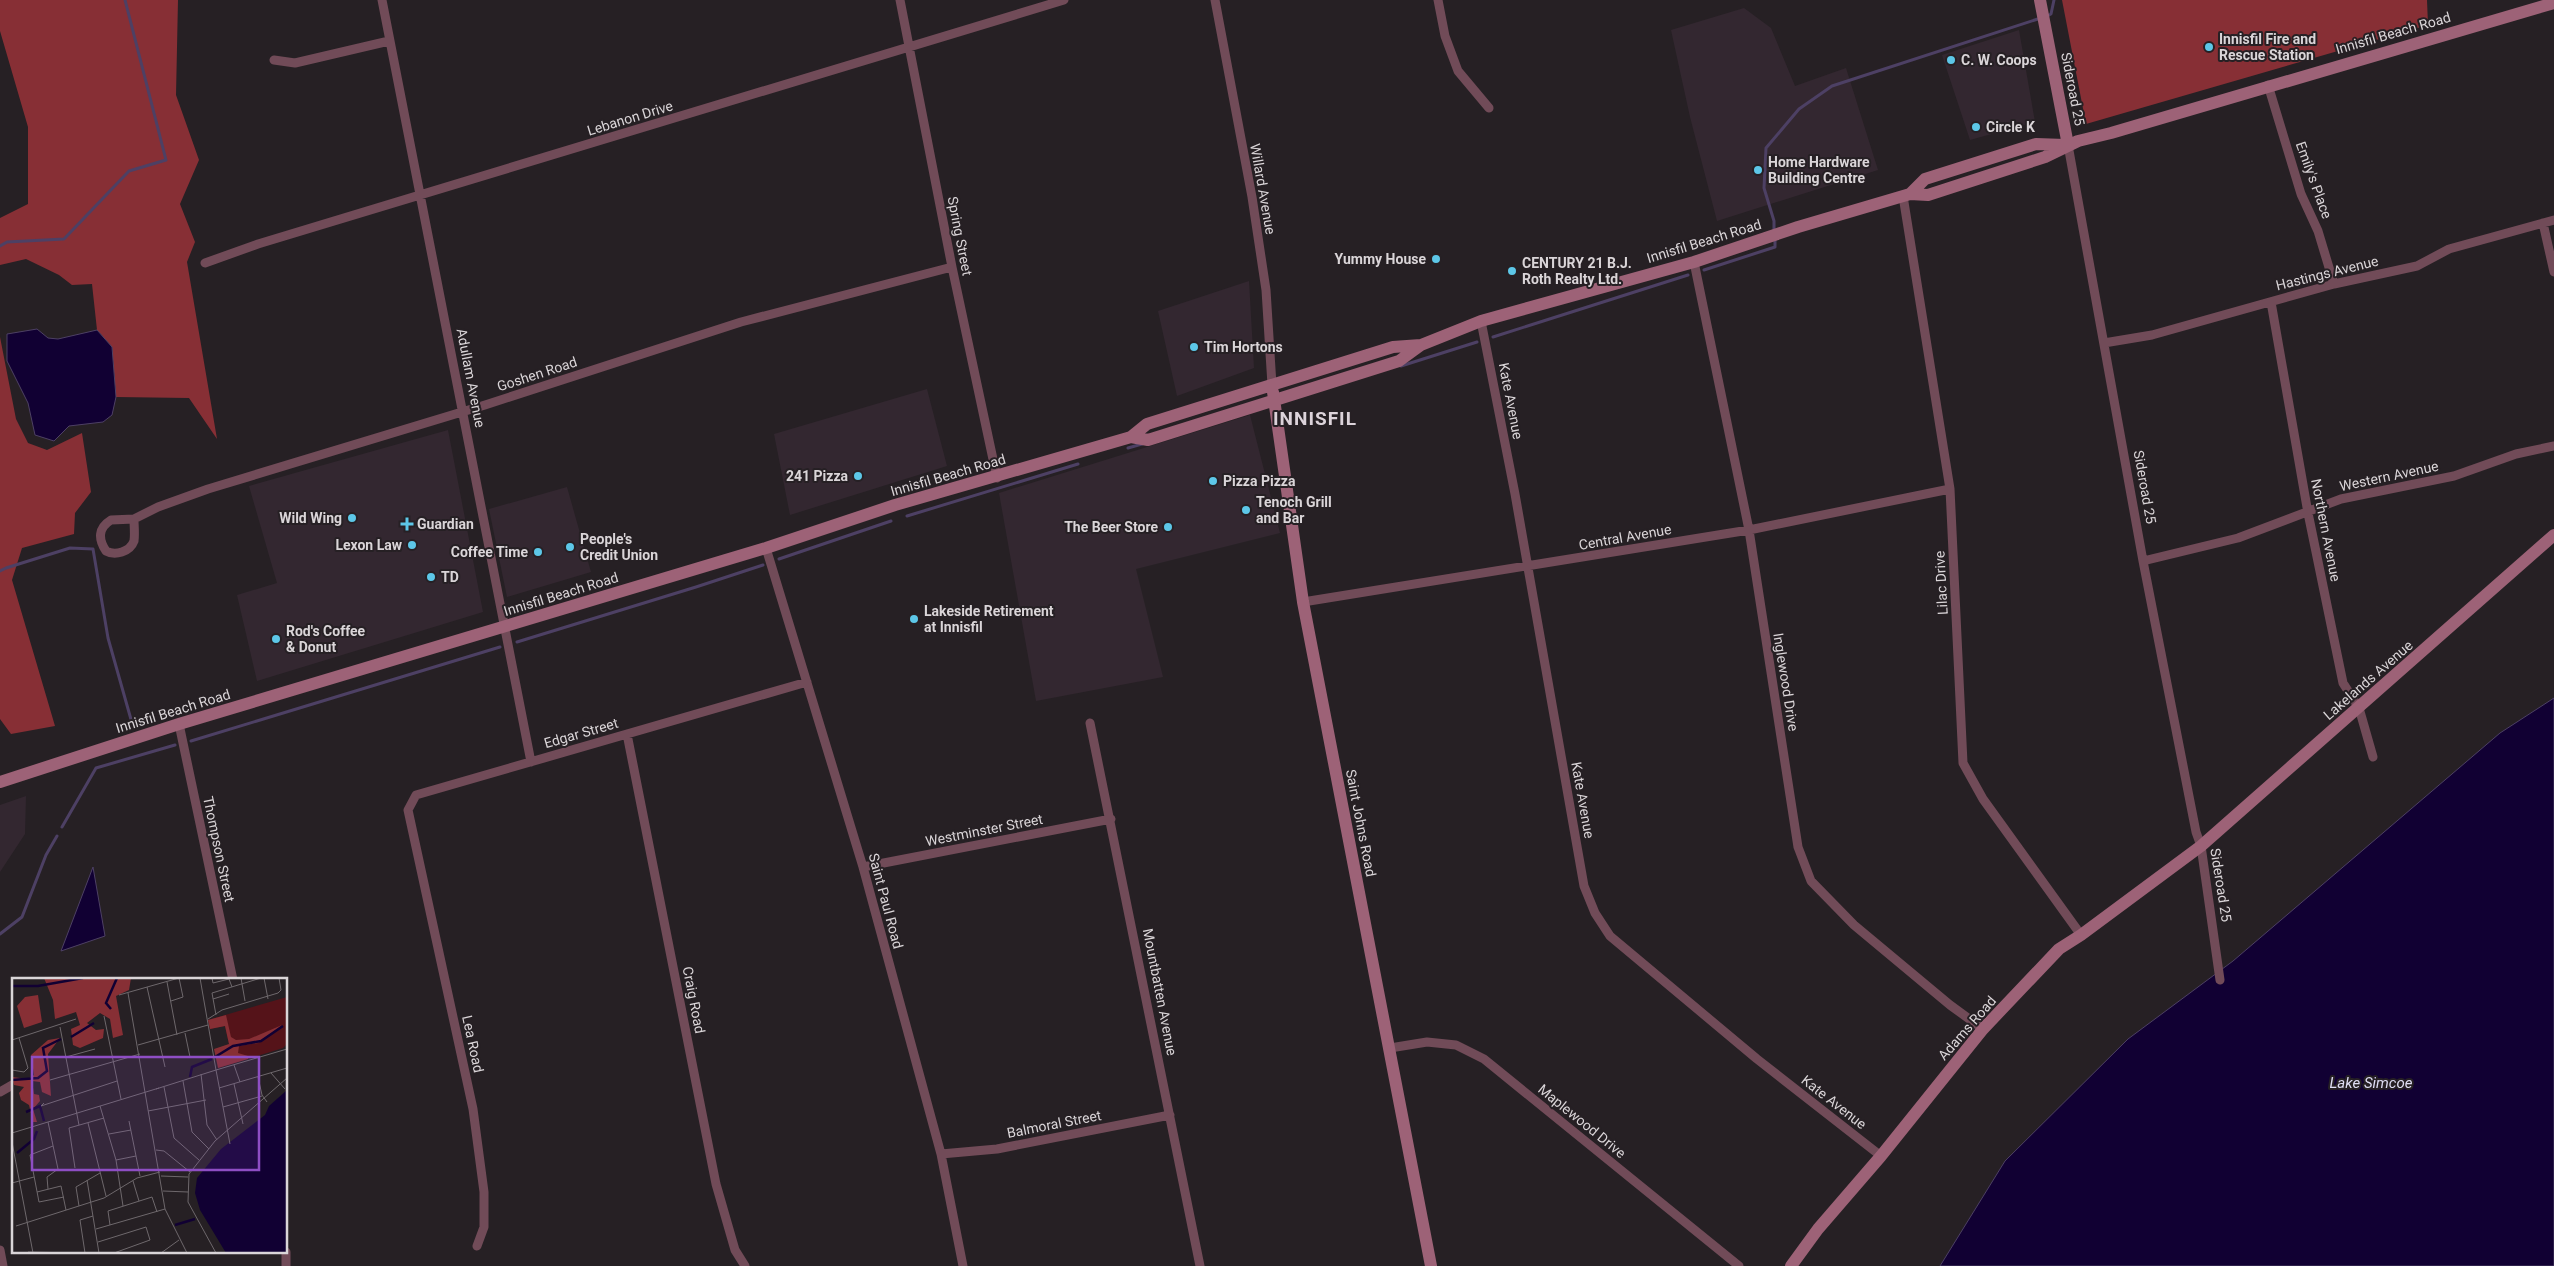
<svg xmlns="http://www.w3.org/2000/svg" width="2554" height="1266" font-family="Roboto,sans-serif">
<style>
.built{fill:#332730}
.forest{fill:#872f35}
.water{fill:#103;stroke:#4d4064}
.lines{fill:none;stroke-linecap:round;stroke-linejoin:round}
.stream{stroke:#4d4064;stroke-width:3}
.street{stroke:#714b58;stroke-width:9}
.secondary{stroke:#9d6277;stroke-width:12}
.poi-dot{fill:#5dc7e8;stroke:#262024;stroke-width:2}
.labels{text-anchor:middle;dominant-baseline:central;stroke-width:4;stroke-linejoin:round;paint-order:stroke}
.street-label{font-size:14px;fill:#dad5d8;stroke:#262024}
.poi-label{font-size:14px;font-weight:bold;fill:#dad5d8;stroke:#262024;text-anchor:start}
.water-label{font-size:15px;font-style:italic;fill:#dfddf3;stroke:#262024}
.district-label{font-size:19px;font-weight:bold;letter-spacing:1px;fill:#dcd3da;stroke:#262024}
.inset-river{fill:none;stroke:#103;stroke-width:2.5}
.inset-road{fill:none;stroke:#6e686c;stroke-width:1}
.view{fill:#8e4ec4;fill-opacity:0.15;stroke:#8e4ec4;stroke-width:2.5}
.inset-edge{fill:none;stroke:#dad5d8;stroke-width:2.5}
</style>
<rect width="100%" height="100%" fill="#262024"/>
<!-- built -->
<path class="built" d="M1744 8 1771 28 1795 86 1846 68 1878 170 1717 221 1690 117 1671 30Z
M2019 30 2035 122 1970 140 1942 55Z
M1249 281 1254 368 1177 396 1158 311Z
M927 389 947 466 790 515 774 434Z
M1250 415 1280 533 1136 569 1163 677 1036 701 999 493Z
M448 430 483 612 257 681 237 595 277 583 249 486Z
M567 487 591 572 507 597 489 509Z
M26 796 25 834 0 872V805Z"/>
<!-- forest -->
<path class="forest" d="M0 0H178L176 95 199 160 180 204 195 242 187 262 217 439 189 398 116 397 112 347 97 330 92 284 72 285 59 275 26 259 0 265V218L28 204V127L0 31Z
M2062 0H2427L2428 25 2086 124Z
M0 337 16 419 28 443 47 450 82 433 91 492 75 513 74 534 22 548 12 580 55 726 11 734 0 719Z"/>
<!-- water -->
<path class="water" d="M37 329 48 338 58 339 97 330 112 347 116 397 112 415 103 422 69 426 54 441 35 435 28 403 7 361V334Z
M2554 698V1266H1940L2005 1161 2128 1039 2233 961 2500 733Z
M93 867 105 936 61 951Z"/>
<g class="lines">
<!-- stream -->
<path class="stream" d="M2047 16 2051 14 2054 0
M1774 231V221L1764 188 1766 148 1799 109 1832 86 2041 18
M0 246 7 242 64 239 129 171 166 160 125 0
M1704 270 1775 247V238
M1493 337 1688 275
M1401 366 1477 342
M1128 448 1142 444
M907 516 1078 464
M779 559 891 521
M0 571 6 568 70 548 93 549 108 638 132 723
M517 642 696 587 763 565
M191 741 500 647
M62 827 96 768 175 745
M0 934 22 917 46 855 57 836"/>
<!-- street -->
<path class="street" d="M382 0 531 762
M900 0 952 267 997 478
M1215 0 1252 197 1266 290 1272 385
M1438 0 1445 36 1458 71 1489 108
M274 60 295 63 389 41
M2268 85 2301 194 2318 231 2334 284
M2068 145 2143 561 2196 832 2201 846 2220 980
M1903 196 1950 489 1963 763 1983 799 2081 935
M2543 223 2554 272
M1694 262 1749 530 1798 847 1811 881 1854 925 1950 1005 1983 1029
M205 263 258 244 1064 0
M2271 302 2308 513 2343 683 2359 708 2373 757
M1481 321 1515 494 1584 886 1595 913 1610 936 1757 1059 1881 1156
M2104 343 2152 335 2334 284 2417 266 2449 249 2554 220
M134 519C134 526 135 534 134 541 130 552 115 556 106 551 98 539 98 528 111 520L134 519 158 507 208 489 485 405 741 322 952 267
M766 548 863 867 941 1154 963 1266
M2143 561 2238 538 2341 499 2454 476 2516 454 2554 446
M1303 602 1749 530 1950 489
M1090 723 1200 1266
M179 724 233 980
M627 734 716 1184 735 1250 745 1266
M863 867 1111 819
M1390 1048 1427 1042 1456 1045 1484 1059 1739 1266
M0 1092 14 1084
M941 1154 997 1149 1170 1115
M477 1246 484 1227V1192L473 1109 408 810 416 795 807 682
M0 1250 3 1266
M286 1252V1266"/>
<!-- secondary -->
<path class="secondary" d="M2040 0 2068 145
M1910 194 1925 179 2036 144 2065 145
M1273 392 1303 602 1431 1266
M1131 437 1148 440 1399 361 1421 345 1481 321 1694 262 1798 227 1910 194 1928 195 2045 157 2078 141 2111 133 2554 3
M0 782 179 724 766 548 895 505 1131 437 1147 424 1393 347 1421 345
M1791 1266 1818 1229 1881 1156 1983 1029 2059 949 2081 935 2201 846 2554 535"/>
</g>
<!-- markers -->
<g class="poi-dot">
<circle cx="2209" cy="47" r="5"/>
<circle cx="1951" cy="60" r="5"/>
<circle cx="1976" cy="127" r="5"/>
<circle cx="1758" cy="170" r="5"/>
<circle cx="1436" cy="259" r="5"/>
<circle cx="1512" cy="271" r="5"/>
<circle cx="1194" cy="347" r="5"/>
<circle cx="858" cy="476" r="5"/>
<circle cx="1213" cy="481" r="5"/>
<circle cx="1246" cy="510" r="5"/>
<circle cx="352" cy="518" r="5"/>
<path d="M404.5 516.5h5v5h5v5h-5v5h-5v-5h-5v-5h5z"/>
<circle cx="1168" cy="527" r="5"/>
<circle cx="412" cy="545" r="5"/>
<circle cx="570" cy="547" r="5"/>
<circle cx="538" cy="552" r="5"/>
<circle cx="431" cy="577" r="5"/>
<circle cx="914" cy="619" r="5"/>
<circle cx="276" cy="639" r="5"/>
</g>
<g class="labels">
<!-- street labels -->
<g class="street-label">
<text transform="translate(2393 33) rotate(-16)">Innisfil Beach Road</text>
<text transform="translate(2073 89) rotate(79)">Sideroad 25</text>
<text transform="translate(630 118) rotate(-17)">Lebanon Drive</text>
<text transform="translate(2314 180) rotate(70)">Emily's Place</text>
<text transform="translate(1263 189) rotate(80)">Willard Avenue</text>
<text transform="translate(960 236) rotate(79)">Spring Street</text>
<text transform="translate(1704 241) rotate(-17)">Innisfil Beach Road</text>
<text transform="translate(2327 273) rotate(-14)">Hastings Avenue</text>
<text transform="translate(537 374) rotate(-18)">Goshen Road</text>
<text transform="translate(471 378) rotate(79)">Adullam Avenue</text>
<text transform="translate(1511 401) rotate(79)">Kate Avenue</text>
<text transform="translate(948 475) rotate(-16)">Innisfil Beach Road</text>
<text transform="translate(2389 476) rotate(-12)">Western Avenue</text>
<text transform="translate(2145 487) rotate(80)">Sideroad 25</text>
<text transform="translate(2326 530) rotate(79)">Northern Avenue</text>
<text transform="translate(1625 537) rotate(-10)">Central Avenue</text>
<text transform="translate(1941 583) rotate(-93)">Lilac Drive</text>
<text transform="translate(561 594) rotate(-17)">Innisfil Beach Road</text>
<text transform="translate(2368 680) rotate(-41)">Lakelands Avenue</text>
<text transform="translate(1786 682) rotate(81)">Inglewood Drive</text>
<text transform="translate(173 711) rotate(-17)">Innisfil Beach Road</text>
<text transform="translate(581 733) rotate(-16)">Edgar Street</text>
<text transform="translate(1583 800) rotate(80)">Kate Avenue</text>
<text transform="translate(1361 823) rotate(79)">Saint Johns Road</text>
<text transform="translate(984 830) rotate(-11)">Westminster Street</text>
<text transform="translate(219 849) rotate(78)">Thompson Street</text>
<text transform="translate(2221 885) rotate(81)">Sideroad 25</text>
<text transform="translate(886 901) rotate(75)">Saint Paul Road</text>
<text transform="translate(1160 992) rotate(79)">Mountbatten Avenue</text>
<text transform="translate(694 1000) rotate(79)">Craig Road</text>
<text transform="translate(1967 1028) rotate(-49)">Adams Road</text>
<text transform="translate(473 1044) rotate(78)">Lea Road</text>
<text transform="translate(1834 1102) rotate(38)">Kate Avenue</text>
<text transform="translate(1582 1121) rotate(39)">Maplewood Drive</text>
<text transform="translate(1054 1124) rotate(-11)">Balmoral Street</text>
</g>
<!-- poi labels -->
<g class="poi-label">
<text x="2219" y="39">Innisfil Fire and<tspan x="2219" dy="16">Rescue Station</tspan></text>
<text x="1961" y="60">C. W. Coops</text>
<text x="1986" y="127">Circle K</text>
<text x="1768" y="162">Home Hardware<tspan x="1768" dy="16">Building Centre</tspan></text>
<text x="1426" y="259" text-anchor="end">Yummy House</text>
<text x="1522" y="263">CENTURY 21 B.J.<tspan x="1522" dy="16">Roth Realty Ltd.</tspan></text>
<text x="1204" y="347">Tim Hortons</text>
<text x="848" y="476" text-anchor="end">241 Pizza</text>
<text x="1223" y="481">Pizza Pizza</text>
<text x="1256" y="502">Tenoch Grill<tspan x="1256" dy="16">and Bar</tspan></text>
<text x="342" y="518" text-anchor="end">Wild Wing</text>
<text x="417" y="524">Guardian</text>
<text x="1158" y="527" text-anchor="end">The Beer Store</text>
<text x="580" y="539">People's<tspan x="580" dy="16">Credit Union</tspan></text>
<text x="402" y="545" text-anchor="end">Lexon Law</text>
<text x="528" y="552" text-anchor="end">Coffee Time</text>
<text x="441" y="577">TD</text>
<text x="924" y="611">Lakeside Retirement<tspan x="924" dy="16">at Innisfil</tspan></text>
<text x="286" y="631">Rod's Coffee<tspan x="286" dy="16">&amp; Donut</tspan></text>
</g>
<!-- water labels -->
<g class="water-label">
<text x="2371" y="1083">Lake Simcoe</text>
</g>
<!-- district labels -->
<g class="district-label">
<text x="1315" y="418">INNISFIL</text>
</g>
</g>
<!-- overview -->
<g transform="translate(12 978)">
<rect width="275" height="275" fill="#262024"/>
<path d="M275 19V66L271 70 206 90 217 66 213 48 198 51 196 42Z" fill="#551319"/>
<path d="M32 0H119L117 12 104 18 111 57 101 60 98 41 88 35 75 45 84 52 92 51 91 60 68 70 61 67 59 51 68 47 64 34 43 41 41 22ZM26 17 30 44 12 50 5 28 13 19ZM214 37 219 59 224 62 237 61 270 47 246 65 227 68 226 75 236 78V81L206 90 202 71 217 66 213 48 198 51 196 42ZM48 60 36 76 39 118 30 114 28 104 20 103 22 116 27 117 28 123 21 131 25 144H21L17 127 9 122 7 115 12 109 2 107 0 99 16 101 22 97 19 77 36 62Z" fill="#872f35"/>
<path d="M275 112V275H214L188 232 183 215 185 200 209 171 253 137 257 128Z" fill="#103"/>
<path class="inset-river" d="M0 8H26L71 0M99 31 94 25 105 0M59 59 82 45M203 79 221 68 249 63 271 48M178 99 180 89 200 81M0 102 26 100 35 93 31 70 49 61M14 134 28 128 32 143M5 175 22 161 25 153M163 247 183 241"/>
<path class="inset-road" d="M188 0 204 92M200 0 201 5 217 1 220 9M229 0 233 23M252 0 256 21M155 4 165 57M135 9 153 89M116 15 153 231 175 275M107 17 167 0M201 21 217 16M159 23 171 19 167 0M204 37 200 15 249 0M92 38 109 121M196 41 210 32 266 15 269 12 267 0M48 49 67 147M173 55 178 79M0 62 64 41M126 67 196 47M54 79 83 71M222 87 228 104M0 92 12 94 16 90 7 60M259 95 273 111M189 96 195 147 205 162M246 99 250 117 255 124M38 102 128 76M171 103 180 154 197 171M222 106 231 146M152 109 162 160 187 182M207 110 275 90M144 111 204 92M32 125 29 128 105 103M88 128 104 182 111 228M211 129 250 118M136 133 194 122M117 143 128 198M76 145 94 218M0 155 147 110M97 156 119 152M0 164 21 275M218 166 204 92 275 71V66M41 168 18 177 27 224 52 219M144 172 152 173 178 194M104 182 124 178M63 190 57 150 92 140M149 198 176 199M75 202 87 275M121 203 127 223M0 205 22 199M36 211 35 199 46 191 36 144M151 213 176 214M25 214 49 208 54 232M67 228 64 209 88 195M98 247 96 233 140 219 145 234M4 248 92 220 125 200 148 194M84 251 153 231M86 264 134 249 138 262 102 275M16 274 64 275M73 275 68 242 81 238M149 275 167 262M204 275 176 224 177 196 203 163 275 100"/>
<path class="view" d="M20 79H247V192H20Z"/>
<rect width="275" height="275" class="inset-edge"/>
</g>
</svg>
